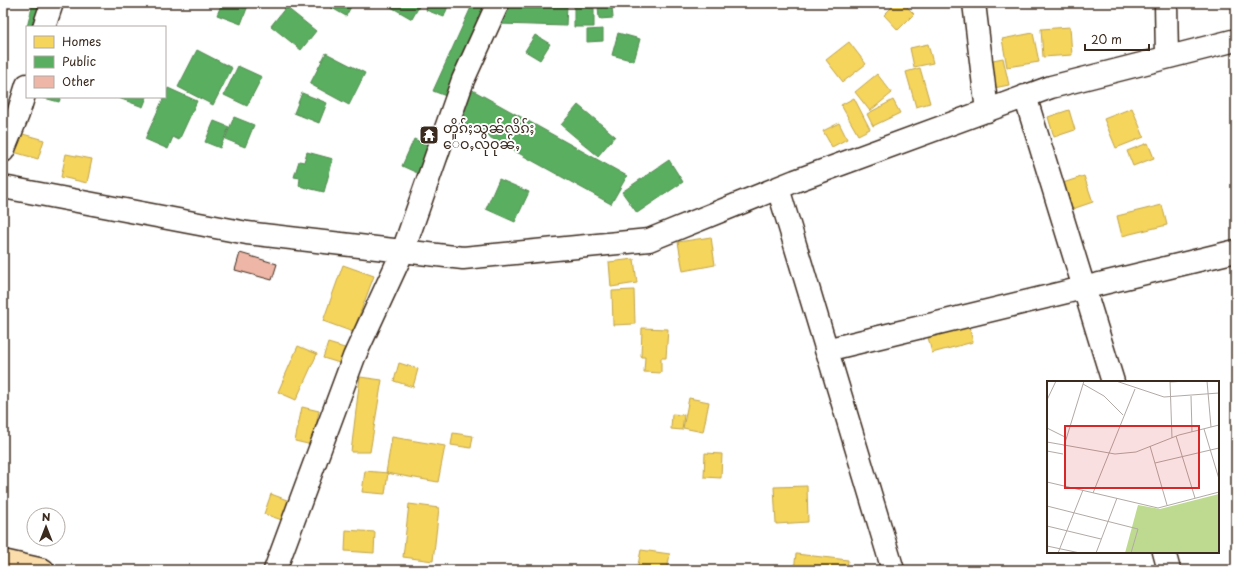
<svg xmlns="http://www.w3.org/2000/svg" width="1239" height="573" font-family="'Playpen Sans','Noto Sans Myanmar',sans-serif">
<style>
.homes{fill:#f6d55c;stroke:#bea249}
.public{fill:#5aae61;stroke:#51864d}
.building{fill:#eeb6a6;stroke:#3b2a1e}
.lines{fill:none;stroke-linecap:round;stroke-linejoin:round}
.minor-casing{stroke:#3b2a1e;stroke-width:25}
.major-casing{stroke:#3b2a1e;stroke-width:25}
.minor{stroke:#fff;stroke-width:22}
.major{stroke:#fbddab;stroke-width:22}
.labels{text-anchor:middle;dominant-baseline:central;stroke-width:4;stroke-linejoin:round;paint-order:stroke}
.poi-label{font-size:14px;fill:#3b2a1e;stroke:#fff;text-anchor:start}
.inset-road{fill:none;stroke:#b1aaa5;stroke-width:1}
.view{fill:#d62828;fill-opacity:0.15;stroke:#d62828;stroke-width:2}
.inset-edge{fill:none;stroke:#3b2a1e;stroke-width:2}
</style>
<rect width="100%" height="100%" fill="#fff"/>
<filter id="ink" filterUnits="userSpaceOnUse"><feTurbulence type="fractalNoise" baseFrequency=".025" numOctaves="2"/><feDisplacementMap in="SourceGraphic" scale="8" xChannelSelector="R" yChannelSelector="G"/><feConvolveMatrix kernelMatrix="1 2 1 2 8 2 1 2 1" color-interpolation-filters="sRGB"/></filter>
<g filter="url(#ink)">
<!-- homes -->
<path class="homes" d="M896 3H903L914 14 898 30 884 15Z
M1070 27 1072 55 1043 57 1041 29Z
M1033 33 1039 62 1007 67 1002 39Z
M849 42 866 64 843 82 826 60Z
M928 44 933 63 914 67 910 48Z
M1003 58 1009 85 994 88 988 61Z
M920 68 930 103 916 107 906 72Z
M877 74 892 93 870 111 855 92Z
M854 98 870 129 858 135 841 105Z
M893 100 900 113 873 126 867 114Z
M1132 108 1144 137 1116 148 1104 119Z
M1069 110 1075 130 1054 137 1048 117Z
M839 123 847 139 832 147 823 131Z
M12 131 44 140 38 159 3 149Z
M1148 143 1154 158 1133 166 1127 151Z
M66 154 92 159 87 183 61 177Z
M1084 176 1093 202 1055 215 1045 189Z
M1162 205 1167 225 1122 236 1117 216Z
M711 237 715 265 683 271 678 242Z
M634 259 637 283 611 287 609 262Z
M343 265 374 276 353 332 323 321Z
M634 290 635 324 613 325 612 291Z
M968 322 973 342 932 353 927 333Z
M642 328 668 329 666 358H661V373L644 372 645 357H641Z
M328 343 348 349 343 364 323 358Z
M298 346 317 354 296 400 278 392Z
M399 363 418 369 413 387 394 381Z
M360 377 382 380 370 452H351Z
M689 398 709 402 703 432 683 428Z
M302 407 319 411 312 445 295 441Z
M672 414 684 415 682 430 671 429Z
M453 433 473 436 471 448 451 445Z
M392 437 445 446 438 482 386 473Z
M705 453 722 454 721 478 704 477Z
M365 471 388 473 385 494 362 492Z
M807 486 808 522 776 524 774 487Z
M271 494 295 503 288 522 264 514Z
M409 504 439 508 433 561 403 557Z
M346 530 375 532 374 553 345 551Z
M641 550 670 554 667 570H637Z
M796 554 848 560 847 570H794Z"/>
<!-- public -->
<path class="public" d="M33 3H54L48 27H27Z
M222 3H249L241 24 217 15Z
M323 3H353L346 16Z
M384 3H421L412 19Z
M429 3H449L444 17 426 10Z
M473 3 486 9 446 96 433 91Z
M499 3 567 5 566 26 499 24Z
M598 6H612L613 18 599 19Z
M286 7 316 31 301 50 271 26Z
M574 7 594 8V27H574Z
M603 29V41L587 42V30Z
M618 33 640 39 634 61 612 55Z
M535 35 550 44 540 60 525 51Z
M197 50 232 68 213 105 178 87Z
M326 53 365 73 349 105 310 84Z
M238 66 262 77 247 106 224 95Z
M458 82 627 176 611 204 442 111Z
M168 88 197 101 179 140 173 137 168 149 145 139Z
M302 93 327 103 319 123 294 113Z
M40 97H61L59 102Z
M116 97H147L143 107Z
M578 105 615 136 598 156 561 125Z
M234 117 254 125 245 147 225 139Z
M214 121 229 127 220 148 205 142Z
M414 139 450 155 437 182 402 166Z
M307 152 333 159 324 192 299 186 300 178 294 177 299 161 304 162Z
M669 160 683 182 637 213 622 192Z
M499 179 529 192 515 222 486 209Z"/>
<!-- building -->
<path class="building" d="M240 253 277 264 272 280 235 270Z"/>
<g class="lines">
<!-- minor casing -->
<g class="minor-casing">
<path id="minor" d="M974 3 987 111
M1166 3 1167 57
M44 27 52 3
M1025 96 1113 382
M3 151 18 114 27 85
M3 187 247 233 463 258 649 240 795 181 1051 87 1236 40
M778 188 893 570
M826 350 1236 251
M1164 552 1169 570
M275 570 354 357 403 251 463 80 498 3"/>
</g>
<!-- major casing -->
<g class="major-casing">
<path id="major" d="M3 561 43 570"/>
</g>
<!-- minor -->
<use href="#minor" class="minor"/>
<!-- major -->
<use href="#major" class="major"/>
</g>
</g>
<!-- icons -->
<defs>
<g id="temple-square" transform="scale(1)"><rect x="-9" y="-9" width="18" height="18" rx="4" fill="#3b2a1e" stroke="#fff"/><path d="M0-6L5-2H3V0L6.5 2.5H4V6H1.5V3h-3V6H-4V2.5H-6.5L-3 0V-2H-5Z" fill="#fff"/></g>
</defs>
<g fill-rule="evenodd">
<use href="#temple-square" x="429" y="135"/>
</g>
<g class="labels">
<!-- poi labels -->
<g class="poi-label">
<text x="443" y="127">တိူၵ်ႈသွၼ်လိၵ်ႈ<tspan x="443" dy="16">ေဝႇလုဝုၼ်ႇ</tspan></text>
</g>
</g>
<!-- overview -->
<g transform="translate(1047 381)">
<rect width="172" height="172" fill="#fff"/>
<path d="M172 113V172H78L91 124 113 128Z" fill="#bed990"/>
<path class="inset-road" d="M69 0 117 16 172 12M123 0 125 57M160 0 164 46M123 1 140 0M36 3 57 15 76 34M144 15 145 51M0 19 9 0M0 47 20 57M157 48 172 98M129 55 148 117M0 61 68 73 89 71 132 54 172 44M17 65 37 0M103 65 120 124M0 70 16 73M108 82 172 67M0 101 111 127 172 111M46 112 88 8M0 125 91 148 84 172M0 145 54 158M0 165 33 172M11 172 36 109M49 172 70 117"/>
<path class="view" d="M18 45H152V107H18Z"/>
<rect width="172" height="172" class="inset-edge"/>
</g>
<!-- margin -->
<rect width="1239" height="573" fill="none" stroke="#fff" stroke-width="16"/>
<rect x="8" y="8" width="1223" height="557" fill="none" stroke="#3b2a1e" stroke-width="1.5" filter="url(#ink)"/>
<!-- legend -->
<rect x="26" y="26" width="140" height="72" fill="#ffffff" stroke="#b1aaa5"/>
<rect x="34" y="36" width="20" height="12" fill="#f6d55c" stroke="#b1aaa5"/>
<text x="62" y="46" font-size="12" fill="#3b2a1e">Homes</text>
<rect x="34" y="56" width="20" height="12" fill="#5aae61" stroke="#b1aaa5"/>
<text x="62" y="66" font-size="12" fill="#3b2a1e">Public</text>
<rect x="34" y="76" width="20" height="12" fill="#eeb6a6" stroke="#b1aaa5"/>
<text x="62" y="86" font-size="12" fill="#3b2a1e">Other</text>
<!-- north arrow -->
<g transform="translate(46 527)"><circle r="19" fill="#ffffff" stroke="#b1aaa5"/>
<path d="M0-3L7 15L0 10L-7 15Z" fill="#3b2a1e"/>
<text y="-6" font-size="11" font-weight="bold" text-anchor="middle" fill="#3b2a1e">N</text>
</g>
<!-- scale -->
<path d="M1085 44v6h64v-6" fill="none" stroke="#3b2a1e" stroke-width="2"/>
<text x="1091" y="44" font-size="12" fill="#3b2a1e" stroke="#ffffff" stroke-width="3" paint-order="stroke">20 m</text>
</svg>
